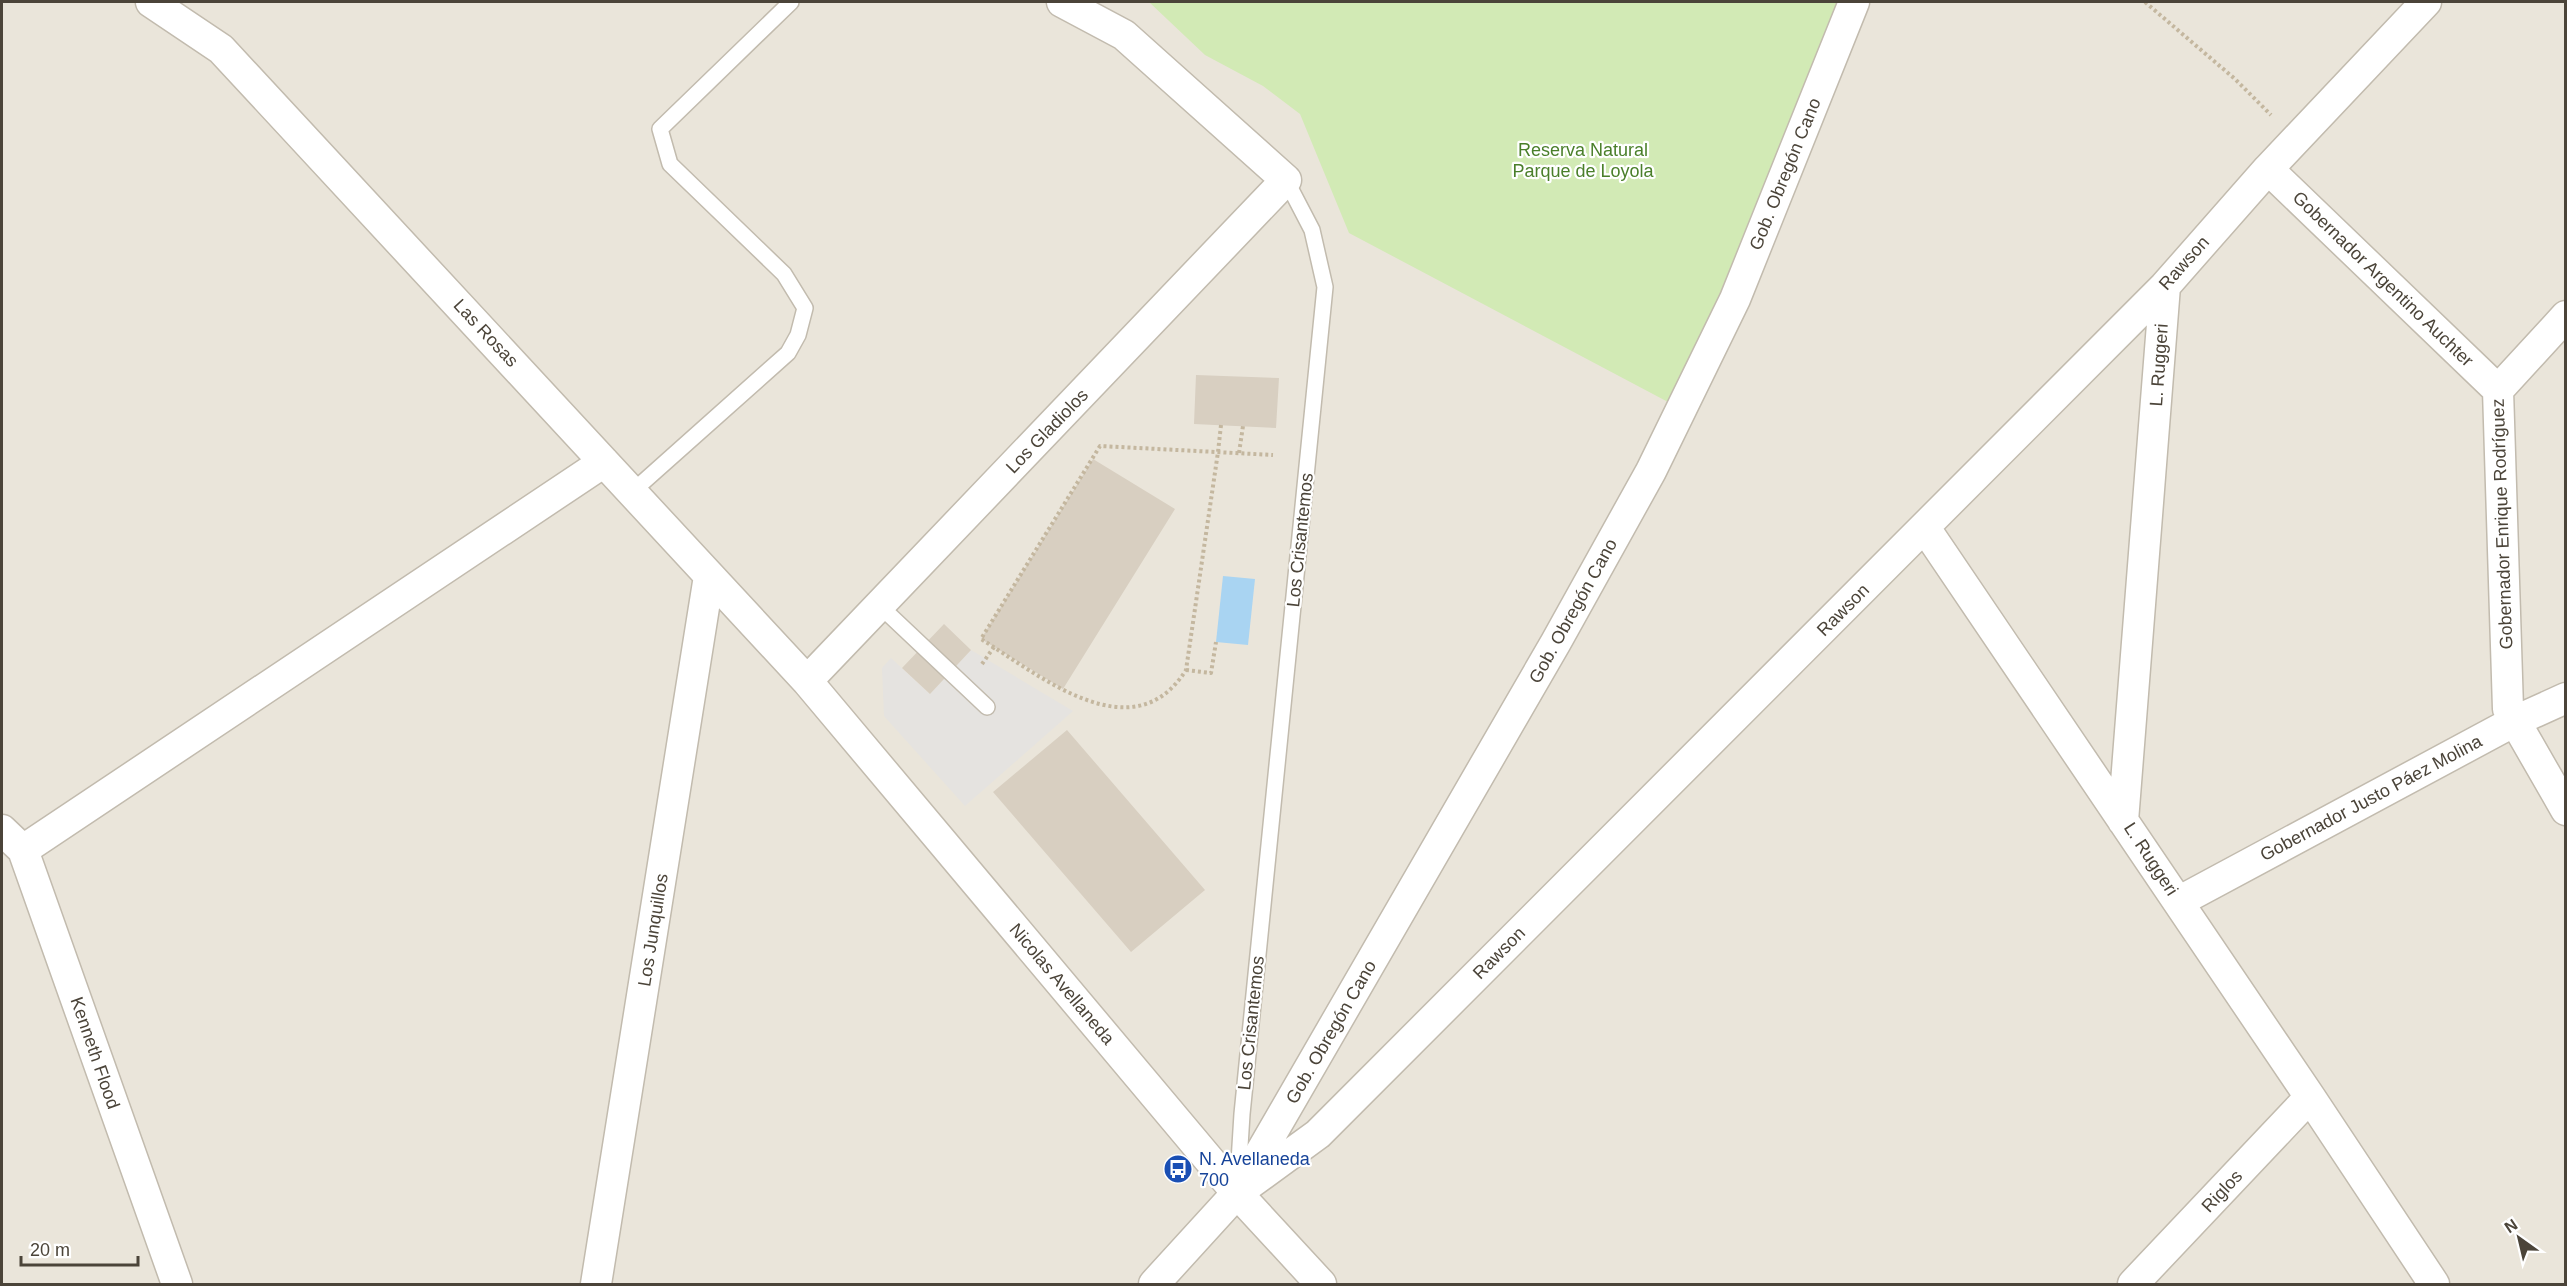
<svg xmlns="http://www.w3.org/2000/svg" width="2567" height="1286" font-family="Arial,sans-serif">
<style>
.residential{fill:#eae5da}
.green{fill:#d2eab5}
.parking{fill:#e5e3e0}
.water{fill:#a9d4f2}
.building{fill:#d8cfc1}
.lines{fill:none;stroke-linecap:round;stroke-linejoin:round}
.service-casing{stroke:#c2bbae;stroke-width:18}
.minor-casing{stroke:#c2bbae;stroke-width:33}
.path{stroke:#c4b79f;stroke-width:4;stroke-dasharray:3 3;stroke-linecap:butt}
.service{stroke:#fff;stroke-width:15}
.minor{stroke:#fff;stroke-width:30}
.labels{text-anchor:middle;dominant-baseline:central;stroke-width:4.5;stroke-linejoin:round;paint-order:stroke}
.park-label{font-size:18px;fill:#4a7f2a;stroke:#fff}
.street-label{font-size:18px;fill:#4b4439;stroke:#fff}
.transit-label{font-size:18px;fill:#164399;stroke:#fff;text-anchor:start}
</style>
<rect width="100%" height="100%" fill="#f6f3ec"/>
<!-- residential -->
<path class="residential" d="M2 2H2565V1284H2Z"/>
<!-- green -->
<path class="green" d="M1149 2H1838L1714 308 1668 402 1349 233 1300 114 1263 86 1205 55Z"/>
<!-- parking -->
<path class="parking" d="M971 650 1073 711 965 806 884 716 882 668 891 658 930 694Z"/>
<!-- water -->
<path class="water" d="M1223 576 1255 579 1248 645 1216 642Z"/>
<!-- building -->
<path class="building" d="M1196 375 1279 378 1276 428 1194 424Z
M1093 459 1175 509 1063 689 981 639Z
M944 624 971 650 930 694 902 668Z
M1067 730 1205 890 1131 952 993 792Z"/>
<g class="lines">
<!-- service casing -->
<g class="service-casing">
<path id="service" d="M632 492 788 353 798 335 805 308 784 274 670 164 660 129 791 2
M879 605 987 707
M1238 1178 1242 1114 1325 287 1312 230 1286 180"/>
</g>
<!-- minor casing -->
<g class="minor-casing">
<path id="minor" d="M151 2 221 49 807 681 1237 1193 1321 1284
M2268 169 2498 390
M2566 316 2498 390 2508 709 2566 810
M1925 528 2310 1097 2434 1284
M807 681 1286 180 1124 35 1062 2
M2123 821 2165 286
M2 830 23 850 177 1284
M23 850 604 462
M2178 902 2513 722 2566 698
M1243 1183 1556 642 1651 471 1735 299 1854 2
M596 1284 709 576
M1154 1284 1237 1193 1318 1134 2165 286 2268 169 2426 2
M2133 1284 2310 1097"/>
</g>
<!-- path -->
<path class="path" d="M2145 2 2235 79 2271 115
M1221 425 1218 452 1186 670C1133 754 1039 675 981 639L1100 446C1158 449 1216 452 1273 455
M1239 453 1243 426
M982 664 994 647
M1186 670 1211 673 1216 642"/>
<!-- service -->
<use href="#service" class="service"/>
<!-- minor -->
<use href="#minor" class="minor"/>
</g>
<!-- icons -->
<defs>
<g id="bus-disc" transform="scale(1.5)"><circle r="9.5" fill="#1a4fb4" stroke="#fff"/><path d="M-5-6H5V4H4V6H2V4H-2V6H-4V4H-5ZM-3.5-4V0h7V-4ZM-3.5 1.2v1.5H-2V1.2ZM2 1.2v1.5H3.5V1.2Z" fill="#fff"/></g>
</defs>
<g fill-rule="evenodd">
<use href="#bus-disc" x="1178" y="1169"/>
</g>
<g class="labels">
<!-- park labels -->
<g class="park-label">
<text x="1583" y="150">Reserva Natural<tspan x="1583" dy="21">Parque de Loyola</tspan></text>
</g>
<!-- street labels -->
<g class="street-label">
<text transform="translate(1785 174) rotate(-68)">Gob. Obregón Cano</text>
<text transform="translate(2184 263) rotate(-48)">Rawson</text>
<text transform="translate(2383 279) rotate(44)">Gobernador Argentino Auchter</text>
<text transform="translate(486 333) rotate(47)">Las Rosas</text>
<text transform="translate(2159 365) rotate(-86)">L. Ruggeri</text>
<text transform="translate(1047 431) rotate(-46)">Los Gladiolos</text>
<text transform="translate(2502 524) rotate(-92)">Gobernador Enrique Rodríguez</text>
<text transform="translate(1300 540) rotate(-84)">Los Crisantemos</text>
<text transform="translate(1843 610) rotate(-45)">Rawson</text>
<text transform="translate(1573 611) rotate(-61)">Gob. Obregón Cano</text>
<text transform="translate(2371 798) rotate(-28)">Gobernador Justo Páez Molina</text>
<text transform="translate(2151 859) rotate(57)">L. Ruggeri</text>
<text transform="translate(653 930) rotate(-81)">Los Junquillos</text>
<text transform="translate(1499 953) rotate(-45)">Rawson</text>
<text transform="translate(1062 984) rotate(50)">Nicolas Avellaneda</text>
<text transform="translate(1251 1023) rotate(-84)">Los Crisantemos</text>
<text transform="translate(1331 1032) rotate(-60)">Gob. Obregón Cano</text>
<text transform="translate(95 1053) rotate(71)">Kenneth Flood</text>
<text transform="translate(2222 1191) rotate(-47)">Riglos</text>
</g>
<!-- transit labels -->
<g class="transit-label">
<text x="1199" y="1159">N. Avellaneda<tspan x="1199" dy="21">700</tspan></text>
</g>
</g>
<!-- border -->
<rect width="2567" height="1286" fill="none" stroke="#4b4439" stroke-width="6"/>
<!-- north arrow -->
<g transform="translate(2519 1238) rotate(326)" stroke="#ffffff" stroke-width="4.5" paint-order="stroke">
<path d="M0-4.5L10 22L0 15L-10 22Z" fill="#4b4439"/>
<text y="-9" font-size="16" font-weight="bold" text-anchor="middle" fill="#4b4439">N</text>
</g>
<!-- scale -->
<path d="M21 1256v9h117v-9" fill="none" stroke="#4b4439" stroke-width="3"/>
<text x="30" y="1256" font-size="18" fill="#4b4439" stroke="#ffffff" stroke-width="4.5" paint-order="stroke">20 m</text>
</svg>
